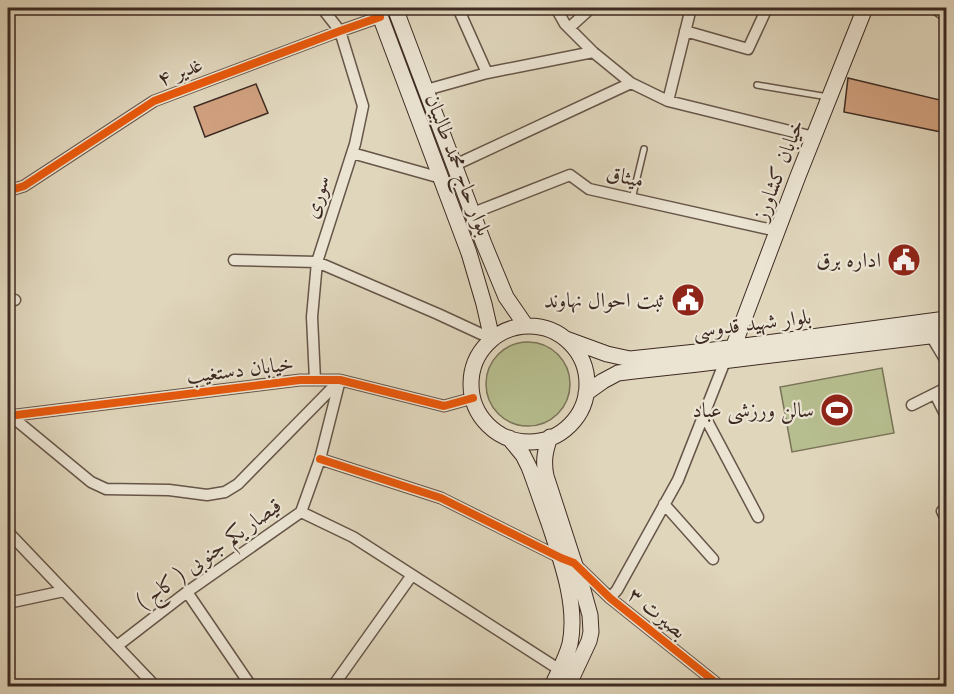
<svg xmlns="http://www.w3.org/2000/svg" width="954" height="694" font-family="Cardo,Amiri,serif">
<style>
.green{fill:#b6bd8e;stroke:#7a7458;stroke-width:1.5}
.building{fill:#d0a07e;stroke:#3d2a22;stroke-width:1.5}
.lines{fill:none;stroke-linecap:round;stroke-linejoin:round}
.lane-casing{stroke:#665548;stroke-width:8}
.street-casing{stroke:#665548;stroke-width:13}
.secondary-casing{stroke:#3d2a22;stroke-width:17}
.lane{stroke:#ebe4d3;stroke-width:5}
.street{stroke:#ebe4d3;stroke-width:10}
.secondary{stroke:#ebe4d3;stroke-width:15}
.cycleway-casing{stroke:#ebe4d3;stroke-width:11}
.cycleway{stroke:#e8590c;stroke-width:8}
.labels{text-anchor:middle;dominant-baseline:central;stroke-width:4.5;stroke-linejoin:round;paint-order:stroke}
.street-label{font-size:21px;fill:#3d2a22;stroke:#ebe4d3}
.poi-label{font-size:21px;fill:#3d2a22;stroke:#ebe4d3;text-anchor:end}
</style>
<rect width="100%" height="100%" fill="#e0d6bc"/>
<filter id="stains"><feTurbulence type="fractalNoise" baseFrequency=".00333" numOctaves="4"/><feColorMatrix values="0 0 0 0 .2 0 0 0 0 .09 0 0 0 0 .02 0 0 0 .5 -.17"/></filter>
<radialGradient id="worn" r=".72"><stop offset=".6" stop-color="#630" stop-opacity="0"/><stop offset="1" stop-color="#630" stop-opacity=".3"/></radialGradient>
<!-- green -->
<path class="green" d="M486 384a42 42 0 1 1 84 0a42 42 0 1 1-84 0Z
M882 368 894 433 792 452 780 387Z"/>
<!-- building -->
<path class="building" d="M848 78 940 100 941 105 946 106V133L844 112Z
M256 84 268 113 205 137 194 107Z"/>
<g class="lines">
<!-- lane casing -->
<g class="lane-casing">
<path id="lane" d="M757 85 828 97
M632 199 644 149"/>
</g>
<!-- street casing -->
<g class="street-casing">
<path id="street" d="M458 8 487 73
M556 8 565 24 593 52 631 83 668 101 814 137
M934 8 946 16
M569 28 591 8
M685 31 748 49 767 8
M426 90 487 73 593 52
M668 101 691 8
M352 153 441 178
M455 165 631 83
M8 191 24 186 154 101 340 31 380 17
M473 213 570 175 589 189 777 231
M234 260 317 262 438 314 492 339
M8 300H15
M931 336 946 361
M315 380 312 317 317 262 355 144 363 106 340 31 322 8
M935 394 946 416
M912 405 946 388
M704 415 758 517
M8 416 300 380H340L444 406 473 398
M11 416 91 482 106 489 169 490 207 495 225 492 238 484 340 380
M320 459 441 498 563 559
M664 504 713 559
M942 511 946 519
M301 512 353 537 560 670
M8 532 155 686
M577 566 610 598 720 686
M187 592 251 686
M610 598 617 590 678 480 725 361
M8 603 64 591
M117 646 187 592 301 512 320 459 340 380
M8 685 20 686
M333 686 412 575
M939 686 946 678"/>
</g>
<!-- secondary casing -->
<g class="secondary-casing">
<path id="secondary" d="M377 8 469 253 484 304 492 339
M395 8 484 244 506 297 526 326
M471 384a58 58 0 1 1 116 0a58 58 0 1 1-116 0Z
M566 339 607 354 630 359 706 351 946 319
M733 348 798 176 865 8
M586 393 603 381 618 373 634 371 698 364 946 334
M550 437C545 451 543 461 546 476L583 590 590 615 591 632 589 641 568 686
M509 438 523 455 529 467C536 485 542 504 549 523 561 560 578 605 570 644 566 659 558 673 552 686"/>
</g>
<!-- lane -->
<use href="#lane" class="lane"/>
<!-- street -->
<use href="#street" class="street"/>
<!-- secondary -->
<use href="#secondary" class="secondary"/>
<!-- cycleway casing -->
<g class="cycleway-casing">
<path id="cycleway" d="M8 191 24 186 154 101 340 31 380 17
M8 416 300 380H340L444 406 473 398
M320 459 441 498 561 558 574 563 610 598 720 686"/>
</g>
<!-- cycleway -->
<use href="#cycleway" class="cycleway"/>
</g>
<!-- icons -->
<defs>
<g id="civic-disc" transform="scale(1.725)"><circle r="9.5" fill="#8f2418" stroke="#ebe4d3"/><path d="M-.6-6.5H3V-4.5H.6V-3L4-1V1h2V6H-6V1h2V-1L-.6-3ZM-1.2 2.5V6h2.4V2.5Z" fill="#fff"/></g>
<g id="stadium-disc" transform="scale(1.725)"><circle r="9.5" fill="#8f2418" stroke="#ebe4d3"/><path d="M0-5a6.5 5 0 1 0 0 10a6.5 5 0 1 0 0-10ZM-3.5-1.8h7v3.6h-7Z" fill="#fff"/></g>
</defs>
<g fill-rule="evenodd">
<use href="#civic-disc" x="904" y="260"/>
<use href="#civic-disc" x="688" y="300"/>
<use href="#stadium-disc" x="837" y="410"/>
</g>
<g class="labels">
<!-- street labels -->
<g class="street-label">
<text transform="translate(180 72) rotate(-21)">غدیر ۴</text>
<text transform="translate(458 165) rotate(69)">بلوار حاج محمد طالبیان</text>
<text transform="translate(779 170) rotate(-69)">خیابان کشاورز</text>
<text transform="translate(625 177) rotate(13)">میثاق</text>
<text transform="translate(317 197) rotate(-72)">سوری</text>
<text transform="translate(752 324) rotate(-7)">بلوار شهید قدوسی</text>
<text transform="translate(240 370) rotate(-7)">خیابان دستغیب</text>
<text transform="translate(209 554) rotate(-36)">قیصار یکم جنوبی ( کاج )</text>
<text transform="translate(657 613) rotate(39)">بصیرت ۳</text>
</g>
<!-- poi labels -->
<g class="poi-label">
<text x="881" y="260">اداره برق</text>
<text x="665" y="300">ثبت احوال نهاوند</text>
<text x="814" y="410">سالن ورزشی عباد</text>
</g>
</g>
<!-- margin -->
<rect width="954" height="694" fill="none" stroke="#e0d6bc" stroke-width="30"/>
<rect x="9" y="9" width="936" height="676" fill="none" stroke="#3d2a22" stroke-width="3"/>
<rect x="15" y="15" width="924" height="664" fill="none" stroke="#3d2a22" stroke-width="1.5"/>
<rect width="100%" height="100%" filter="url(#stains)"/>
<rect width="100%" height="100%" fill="url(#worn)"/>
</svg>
